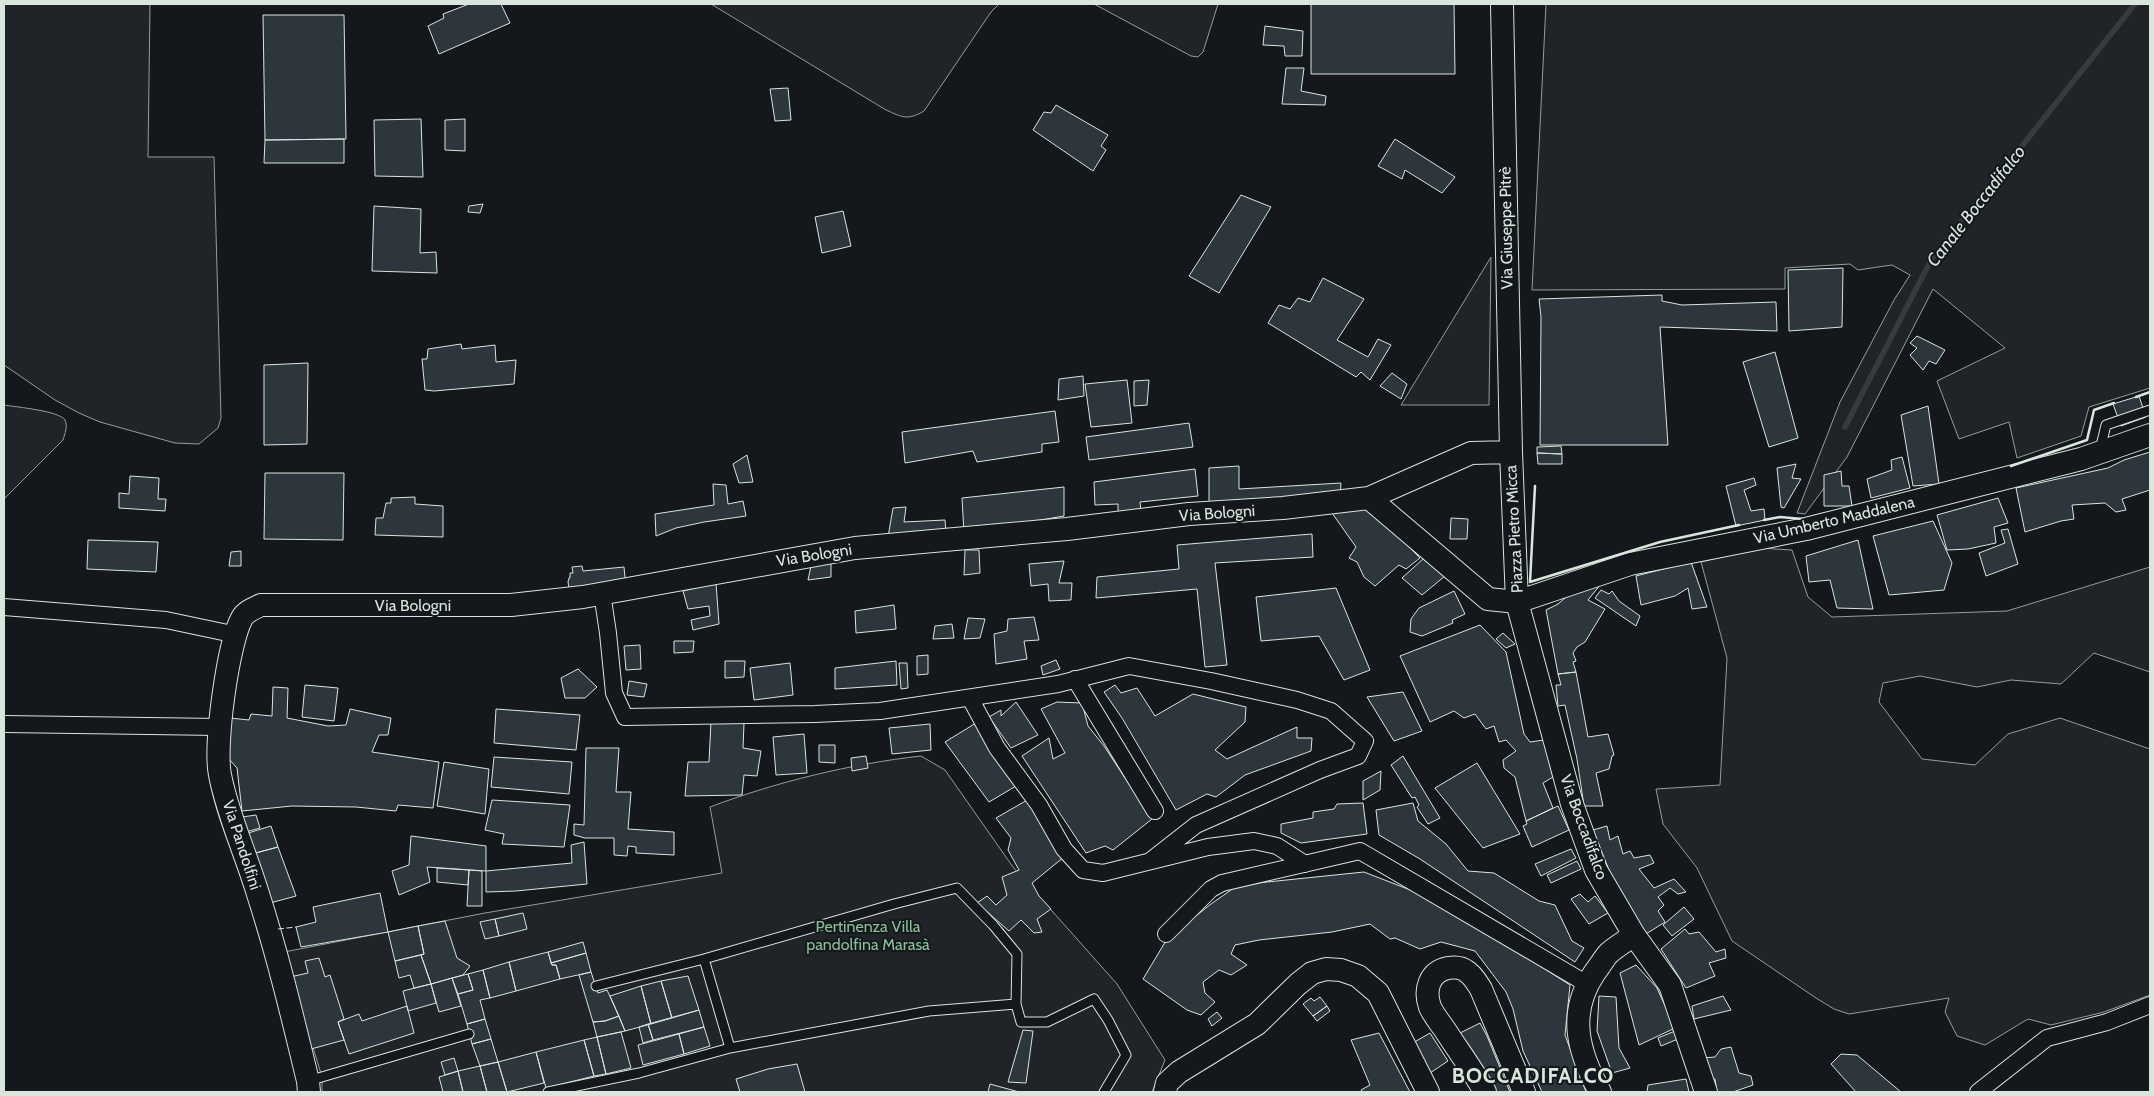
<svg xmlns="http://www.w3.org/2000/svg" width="2154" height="1096" font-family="Cabin,sans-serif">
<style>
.green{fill:#202428;stroke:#939e99}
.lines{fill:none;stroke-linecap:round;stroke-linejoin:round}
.stream{stroke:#363b3e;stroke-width:5.5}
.building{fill:#2c363c;stroke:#d8e6dc}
.lane-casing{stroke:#d8e6dc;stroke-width:11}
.street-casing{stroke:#d8e6dc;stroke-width:18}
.secondary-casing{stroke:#d8e6dc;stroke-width:24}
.lane{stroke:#14181c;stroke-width:9}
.street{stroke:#14181c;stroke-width:16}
.secondary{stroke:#14181c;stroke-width:22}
.fence{stroke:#d8e6dc;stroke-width:1;stroke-dasharray:6 2.5;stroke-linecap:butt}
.wall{stroke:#d8e6dc;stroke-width:2.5}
.labels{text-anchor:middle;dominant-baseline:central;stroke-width:4;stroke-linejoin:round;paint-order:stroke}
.street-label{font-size:16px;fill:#d8e6dc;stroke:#14181c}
.park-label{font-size:16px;fill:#8ac095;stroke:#14181c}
.water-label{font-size:18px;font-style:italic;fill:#d8e6dc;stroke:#14181c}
.district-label{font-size:21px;font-weight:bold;letter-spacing:1px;fill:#d8e6dc;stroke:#14181c}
</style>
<rect width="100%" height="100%" fill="#14181c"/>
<!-- green -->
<path class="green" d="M4 4H150L148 157H214L221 418 218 428 199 444 175 443 100 422 79 413 55 400 4 365Z
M711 4H999L991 12 924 111C907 121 902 117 886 110Z
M1094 4H1218L1203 52 1198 57 1191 56Z
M1546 4H2150V388L2089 407 2081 436 2017 458 2009 422 1959 439 1937 381 2005 348 1933 289 1847 457 1805 514 1797 513 1840 402 1894 300 1910 275 1892 265 1858 270 1850 264 1785 268V289L1532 290Z
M1491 257 1489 405H1401Z
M4 405C16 407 60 411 65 420 68 427 65 433 63 440L4 499Z
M1759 548 1792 550 1808 597 1832 617 2007 611 2150 567V672L2094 653 2061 684 2011 680 1977 687 1920 676 1883 683 1879 702 1922 759 1975 765 2008 734 2060 718 2150 749V995L2104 1012 2051 1025 2028 1019 1985 1045 1957 1036 1945 1012 1949 998 1849 1014 1834 1009 1816 998 1732 941 1697 868 1663 824 1656 789 1720 785 1727 658 1701 562Z
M921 756 945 770 1013 867 1117 984 1165 1060 1152 1092H322V1077L284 952 485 913 722 873 710 807C776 782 850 764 921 756Z"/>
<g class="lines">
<!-- stream -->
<path class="stream" d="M1845 427 1931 260 2135 4"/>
</g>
<!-- building -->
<path class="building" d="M469 4H501L510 23 439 54 428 26 444 18 443 14Z
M1311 4H1454L1455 74H1311Z
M263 15H344L346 139 265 140Z
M1265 26 1303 31 1302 56H1285L1284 46 1263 45Z
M1286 68H1304L1301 91 1326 96 1325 105 1282 104Z
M788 88 791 120 775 121 770 89Z
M1056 105 1108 135 1101 146 1106 150 1093 171 1033 130 1044 112 1051 113Z
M421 119 423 177 375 176 374 120Z
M465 119V151L445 150V120Z
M344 139V163H264L265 140Z
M1395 139 1455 177 1442 193 1405 170 1402 179 1378 166Z
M1241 195 1271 207 1219 293 1189 276Z
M483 204 480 213 468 212 469 206Z
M374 206 421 209 420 253 436 252 437 273 372 271Z
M843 211 851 246 822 253 815 217Z
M1843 268 1842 327 1789 331 1788 270Z
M1323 278 1364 299 1337 340 1368 357 1378 339 1391 345 1370 380 1361 372 1356 377 1268 323 1279 305 1290 309 1298 298 1310 302Z
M1662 295V301L1682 305 1776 302 1777 331 1660 327 1668 445H1540L1541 317 1539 299Z
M1917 336 1945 350 1936 364 1929 361 1923 370 1910 355 1917 348 1910 343Z
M461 344 462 349 495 345 496 362 516 360 514 384 434 391 425 390 422 359H427L428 349Z
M1775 352 1798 438 1769 447 1743 362Z
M308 363 307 444 264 445V365Z
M1392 373 1407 384 1401 399 1380 386Z
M1083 376 1084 396 1058 400 1059 379Z
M1127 380 1132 423 1091 427 1085 384Z
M1149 380 1147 405 1134 406V381Z
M2139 396 2146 417 2121 426 2113 404Z
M1928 406 1939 484 1913 486 1901 415Z
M1055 411 1059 442 1042 444V452L977 462 973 451 905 463 902 432Z
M1189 423 1193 447 1089 460 1086 437Z
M1561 446 1562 454 1537 453V447Z
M2150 452V490L2122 499 2126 510 2116 512 2105 503 2072 505 2074 519 2061 521 2025 532 2016 488 2108 468 2124 460Z
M1537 453 1562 454V464H1538Z
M747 455 753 482 739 483 733 464Z
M1902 457 1910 488 1871 498 1867 479 1892 470 1891 460Z
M1796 464 1792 478 1801 479 1784 508 1781 507 1777 468Z
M1239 466V489L1341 483 1340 497 1209 504V468Z
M1195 469 1198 496 1140 502 1141 511 1118 512V504L1095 505 1094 482Z
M1841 471 1842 486H1849L1852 506H1824V475Z
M265 473H344L343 540 264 539Z
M130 476 159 478 158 499H166L165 511 119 508V493L129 494Z
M1754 478 1756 485 1744 490 1751 511 1764 509 1765 520 1736 526 1726 486Z
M713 484 726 485 728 504 743 501 746 516 704 522 676 528 656 536 655 514 714 505Z
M1064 487V516L964 533 962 498Z
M415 497V504L443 506V537L375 535 376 518H383L386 503H391V498Z
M1998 498 2008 523 1994 527 1996 543 1968 549 1947 550 1937 515Z
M1356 501 1388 526 1420 558 1406 569 1399 565 1375 586 1364 577 1357 562 1349 558 1356 547 1332 513Z
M906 507 904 522 945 520 946 533 888 537 893 508Z
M1451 518 1468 519 1467 539H1450Z
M1933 521 1952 563 1944 590 1889 595 1873 536Z
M2008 529 2018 564 1986 576 1979 553 2005 543 2001 530Z
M1312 534 1313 557 1215 563 1227 665 1205 667 1197 589 1096 598 1097 577 1179 569 1177 545Z
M88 540 158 542 156 572 87 569Z
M1858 540 1873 609 1837 608 1830 580 1809 582 1806 556Z
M965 550H979L980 573 964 575Z
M241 551V566H229L231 552Z
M1423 559 1445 576 1422 595 1402 578Z
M1064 561 1059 583H1072L1071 600 1049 601 1048 584 1031 586 1029 564Z
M1691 562 1707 607 1692 609 1688 588 1675 596 1641 605 1636 576Z
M831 563V577L808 580 811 566Z
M582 566 583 571 624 567 626 588H569L568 582 569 578H570V573H573L572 567Z
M716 583 719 624 693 630 691 620 710 616 709 606 688 609 683 591Z
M1600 585 1588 600 1605 609 1585 642 1577 647 1573 653 1576 661 1573 662 1576 672 1558 674 1546 610 1558 604 1571 593Z
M1336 588 1370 670 1344 680 1319 636 1261 641 1256 597Z
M1601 590 1609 594 1612 591 1619 601 1640 616 1636 626 1595 598Z
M1454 591 1465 614 1452 620 1453 623 1422 636 1410 632 1411 619 1419 608Z
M894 605 896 629 856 633 855 611Z
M1034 617 1039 640 1024 641 1027 659 996 664 994 634 1007 631 1008 619Z
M968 618 985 619 980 638 964 639Z
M952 624 954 638 933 639 935 626Z
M1480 625 1506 652 1524 734 1530 742 1544 740 1553 777 1543 783 1553 808 1526 821 1515 777 1504 768 1503 760 1516 751 1506 740 1499 742 1494 726 1486 729 1475 714 1464 718 1454 711 1430 722 1400 656Z
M1503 633 1515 644 1506 648 1496 639Z
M674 641H694L693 652 674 653Z
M640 645 641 669 626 670 624 646Z
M928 655V674L917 675V656Z
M1056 660 1060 669 1043 675 1041 666Z
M725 661H745L744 677 725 678Z
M896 661 897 685 835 689V668Z
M790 663 793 695 754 700 750 668Z
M899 663H907L908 688 901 689Z
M578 669 597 687 585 698H565L561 678Z
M1576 672 1588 737 1608 734 1614 755 1612 756 1609 769 1596 773 1603 806H1584L1577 759 1565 705 1558 706 1556 685H1561L1558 674Z
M629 681 647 684 644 697 627 695Z
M305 685 338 688 334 721 302 717Z
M1115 685 1121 693 1137 688 1155 716 1193 694 1246 707 1245 722 1215 750 1227 759 1297 727V738H1312L1311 751 1245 775 1216 797 1207 794 1176 810 1122 718 1104 692Z
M273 687 288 688 287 718 328 726 346 725 350 709 391 718 388 735H379L372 752 439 762 433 808 398 805 396 811 356 807 292 806 242 811 237 768 229 759 230 718 249 720 251 714 272 716Z
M1403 692 1422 731 1394 741 1367 697Z
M1016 702 1038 735 1011 748 989 717 1001 710V716Z
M1057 702 1082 703 1088 726 1104 746 1152 819 1113 850 1105 846 1086 853 1022 756 1049 738 1053 759 1065 753 1041 709Z
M496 709 580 715 576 750 494 743Z
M711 721 744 723 743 748 761 751 757 776 744 775 742 795 685 796 688 762H709Z
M976 723 1016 786 989 802 945 742Z
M930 724 931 750 892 754 889 728Z
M804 734 807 773 776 775 773 737Z
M819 745H835V763L819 762Z
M586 748H619L616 792H631L628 829 674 832V855L636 853V847L628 846 627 856 614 855V838H585L574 835V824L584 825Z
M866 756 868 768 852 771 851 758Z
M1403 756 1440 818 1428 824 1417 807 1419 805 1415 797 1412 798 1391 765Z
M494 757 572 762 569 794 491 787Z
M444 762 489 769 485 814 437 806Z
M1477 763 1520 834 1483 848 1435 788Z
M1381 771 1380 790 1363 800V781Z
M1029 799 1064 857 1032 883 1039 896 1051 909 1037 919 1042 932 1034 933 1021 920 1009 931 977 903 987 896 996 905 1007 895 1002 877 1019 870 1008 850 1011 838 996 818Z
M492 800 570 805 564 847 502 844 504 834 485 830Z
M1363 803 1367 834 1301 843 1281 833V824L1313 818V812L1334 809 1337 804Z
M1413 803 1418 821 1446 844 1468 871 1494 873 1539 901 1555 905 1572 941 1584 948 1575 962 1420 859 1379 835 1376 810Z
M1558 806 1569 830 1532 847 1523 826 1527 824 1526 821Z
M256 815 260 828 246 832 242 817Z
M271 826 278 847 252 854 245 834Z
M1607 826 1610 840 1618 836 1623 854 1630 851 1634 858 1650 855 1654 863 1639 869 1654 888 1674 879 1686 892 1678 894 1670 888 1658 897 1664 905 1658 911 1665 922 1646 934 1611 875 1593 830Z
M411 836 486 846V871L427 867 430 882 399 895 392 871 409 865Z
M584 842 587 884 516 891 486 892V871L572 863 571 845Z
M278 847 296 896 270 903 252 854Z
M1571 849 1576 858 1541 876 1535 864Z
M1577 861 1581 869 1551 883 1547 875Z
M437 868 469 870 468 885 437 882Z
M469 870 482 871V906H467Z
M1364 872 1436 900 1570 985 1565 1035 1586 1092H1542L1523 1051 1513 1009 1506 992 1475 951 1441 942 1420 949 1395 938 1390 939 1370 924 1332 932 1259 940 1235 945 1231 954 1247 965 1231 975 1219 970 1203 982 1205 993 1215 1002 1201 1015 1187 1010 1143 979 1167 939 1211 904 1238 885Z
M380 893 388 932 301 947 296 927 316 922 313 907Z
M1580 894 1588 902 1595 896 1608 913 1589 924 1571 899Z
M1684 907 1694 919 1672 936 1663 925Z
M523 913 527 929 499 936 495 919Z
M495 919 499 936 485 939 480 922Z
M445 921 457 958 470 966 463 975 431 984 421 955 424 954 418 926Z
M418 926 424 954 395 961 388 932Z
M1685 929 1689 934 1699 932 1716 952 1725 949 1726 958 1709 963 1715 976 1686 988 1661 949Z
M583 942 586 953 551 963 548 952Z
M548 952 552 965H556L560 979 516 991 509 962Z
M586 953 591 972 560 979 556 965H552L551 963Z
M421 955 431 984 414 988 410 975 399 978 395 961Z
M319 958 325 977 330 975 344 1019 338 1022 344 1040 311 1049 290 977 308 973 305 961Z
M509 962 516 991 490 998 483 970Z
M1636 965 1657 988 1675 1028 1639 1045 1620 973Z
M483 970 490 998 480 1000 485 1019 467 1024 458 994 473 990 468 974Z
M591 972 598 993 607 990 619 1016 605 1021 593 1022 579 975Z
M468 974 473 990 458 994 452 978Z
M688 976 699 1010 672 1018 661 981Z
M452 978 461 1006 439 1012 431 984Z
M661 981 672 1018 651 1024 641 986Z
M431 984 436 1003 408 1011 403 991Z
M641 986 651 1024 625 1031 610 996Z
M1599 996 1616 997 1619 1048 1630 1068 1612 1073 1597 1031Z
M1723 996 1731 1010 1694 1019 1692 1006Z
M1320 997 1327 1006 1313 1016 1303 1004 1311 998 1314 1001Z
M407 1006 414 1033 349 1054 338 1022 359 1014 362 1021Z
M1327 1006 1330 1011 1317 1021 1313 1016Z
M699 1010 704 1027 653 1040 648 1024Z
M1217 1012 1222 1018 1212 1026 1208 1019Z
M619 1016 625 1031 597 1037 593 1022 605 1021Z
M485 1019 491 1039 472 1044 467 1024Z
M1480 1023 1487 1036 1510 1092H1495L1458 1034Z
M648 1024 653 1040 643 1043 639 1027Z
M704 1027 710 1046 684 1054 679 1034Z
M1023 1030 1033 1031 1026 1083 1008 1082Z
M1675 1031 1678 1039 1661 1046 1658 1038Z
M621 1032 631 1068 606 1074 597 1037Z
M1379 1033 1410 1092H1362L1361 1090 1370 1085 1351 1040Z
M1430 1033 1448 1061 1427 1075 1411 1044Z
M679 1034 684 1054 643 1065 638 1045Z
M597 1037 606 1074 594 1076 584 1040Z
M491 1039 498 1062 480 1066 472 1044Z
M584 1040 594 1076 546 1088 536 1052Z
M1731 1047 1739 1073 1751 1076 1753 1085 1733 1092H1717L1715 1079 1707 1078 1702 1058 1715 1057 1721 1049Z
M536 1052 544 1083 507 1092 498 1062Z
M1841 1054 1857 1055 1901 1092H1856L1831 1064Z
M454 1058 458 1071 445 1075 441 1062Z
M498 1062 507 1092H487L480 1066Z
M797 1064 805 1092H740L736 1079 768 1069Z
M480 1066 487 1092H463L458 1071Z
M458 1071 463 1092H443L439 1077Z
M1686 1079 1689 1092H1647L1648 1085Z
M990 1084 1019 1092H976H988Z"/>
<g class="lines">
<!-- lane casing -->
<g class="lane-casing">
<path id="lane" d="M2100 450 2106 425 2150 410
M596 986 704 959 894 904 957 888 993 925 1017 954 1016 1004 1021 1022H1047L1094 999 1108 1020 1126 1055 1104 1092
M730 1048 929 1011 1016 1004
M308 1081 469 1034
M548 1092 639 1073 730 1048 704 959"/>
</g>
<!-- street casing -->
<g class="street-casing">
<path id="street" d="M602 593 608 633 614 693 625 717 815 714 880 711 1058 684 1129 666 1211 681 1297 700 1331 711 1365 741 1358 756 1320 770 1196 825 1150 861
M4 607 166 620 237 635
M1075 679 1155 811
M970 698 997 748 1039 805 1064 849 1083 870 1103 873 1208 847 1254 841 1277 846 1305 864
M4 724 220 727
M1166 934 1211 889 1222 883 1360 851 1587 984
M1978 1092 2047 1038 2107 1022 2150 1005"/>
</g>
<!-- secondary casing -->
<g class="secondary-casing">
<path id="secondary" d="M1502 4 1511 452 1517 602 1572 804 1596 870 1634 935 1670 985 1706 1092
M1369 498 1488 599 1517 602 1630 564 1806 529 2081 459 2150 435
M309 1092 308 1081C293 1019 278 956 258 894 246 854 228 816 220 775 214 746 228 643 242 618 246 611 255 608 261 605H511L583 597 855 548 1067 529 1189 514 1283 508 1369 498 1471 453 1511 452
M1165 1092 1167 1083 1179 1072 1257 1024 1298 984 1312 973 1326 969 1341 970 1358 976 1378 993 1428 1092
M1485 1092C1474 1072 1460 1053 1447 1033 1442 1025 1434 1016 1430 1007 1424 990 1429 972 1448 968 1454 967 1461 967 1466 971 1473 975 1477 983 1481 989L1524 1092
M1600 1092C1578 1052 1567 1013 1595 972 1600 966 1604 958 1609 953 1617 946 1626 941 1634 935"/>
</g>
<!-- lane -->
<use href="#lane" class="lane"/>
<!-- street -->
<use href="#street" class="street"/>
<!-- secondary -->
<use href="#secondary" class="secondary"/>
<!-- fence -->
<path class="fence" d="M278 929 296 927"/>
<!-- wall -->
<path class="wall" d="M2136 397 2150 392
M2011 466 2087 440 2094 410 2114 403
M1535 486 1530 582 1660 542 1739 525
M1764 520 1780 517 1803 519"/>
</g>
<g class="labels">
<!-- street labels -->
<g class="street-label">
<text transform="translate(1506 228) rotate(-91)">Via Giuseppe Pitrè</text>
<text transform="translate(1217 513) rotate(-4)">Via Bologni</text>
<text transform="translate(1834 520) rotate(-13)">Via Umberto Maddalena</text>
<text transform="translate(1514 529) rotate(-93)">Piazza Pietro Micca</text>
<text transform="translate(814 555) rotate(-9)">Via Bologni</text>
<text x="413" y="605">Via Bologni</text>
<text transform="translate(1584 827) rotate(70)">Via Boccadifalco</text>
<text transform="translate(242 845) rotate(72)">Via Pandolfini</text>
</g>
<!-- park labels -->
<g class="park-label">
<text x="868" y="926">Pertinenza Villa<tspan x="868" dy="18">pandolfina Marasà</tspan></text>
</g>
<!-- water labels -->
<g class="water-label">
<text transform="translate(1976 206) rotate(-52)">Canale Boccadifalco</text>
</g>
<!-- district labels -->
<g class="district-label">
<text x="1533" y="1075">BOCCADIFALCO</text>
</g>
</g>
<!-- border -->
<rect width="2154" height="1096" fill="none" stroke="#d8e6dc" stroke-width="10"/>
</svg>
